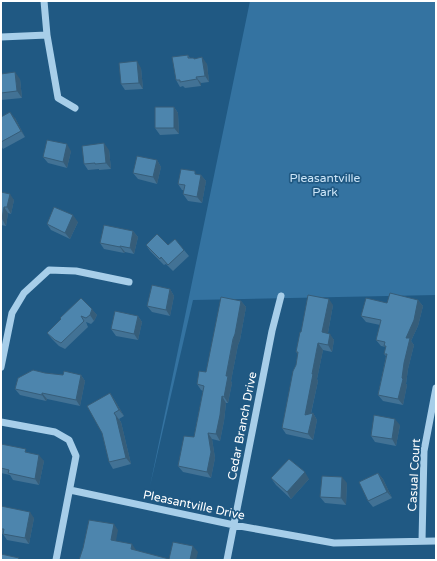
<svg xmlns="http://www.w3.org/2000/svg" width="437" height="561" font-family="'Varela Round',sans-serif">
<style>
.green{fill:#3473a1}
.lines{fill:none;stroke-linecap:round;stroke-linejoin:round}
.minor{stroke:#a7cee9;stroke-width:7}
.wall{fill:#427295}
.shaded-wall{fill:#365d79}
.building{fill:#4d85ad;stroke:#365d79}
.labels{text-anchor:middle;dominant-baseline:central;stroke-width:3.5;stroke-linejoin:round;paint-order:stroke}
.park-label{font-size:12px;fill:#cce5f7;stroke:#205983}
.street-label{font-size:12px;fill:#fff;stroke:#205983}
</style>
<rect width="100%" height="100%" fill="#205983"/>
<!-- green -->
<path class="green" d="M250 1H436V295L193 300 150 486Z"/>
<g class="lines">
<!-- minor -->
<path class="minor" d="M44 1 47 35 58 98 75 108
M1 37 47 35
M1 367 12 313 24 293 49 270 76 271 129 282
M1 422 55 432 69 440 76 456 56 560
M70 490 234 525 334 543 436 541
M422 541 424 451 436 388
M227 560 272 331 281 296"/>
</g>
<!-- wall -->
<path class="wall" d="M188 55 190 58H194L195 59 207 64 209 82 201 83V86L185 88 183 86 180 87 176 80Z
M141 68 143 89 125 90 121 84Z
M1 74 20 79 22 98 1 100Z
M174 107 178 113 179 134 160 135 155 128Z
M1 117 15 118 25 137 3 149 1 146Z
M109 150 111 169 99 170V169L88 170 84 164Z
M71 151 67 168 48 163 43 157Z
M157 160 161 167 157 184 138 179 133 173Z
M197 174 201 175 206 181 202 203 188 201 183 194 184 190H182L178 184Z
M1 192 14 200 11 214 8 213 6 226 1 225Z
M78 222 70 239 51 230 47 224Z
M133 231 138 237 134 254 125 252 124 253 104 249 100 243Z
M146 245H168L184 250 189 256 173 271 166 264 164 265 150 251Z
M170 289 174 296 170 316 152 312 147 306Z
M81 298 97 315 94 321 91 324 86 322 88 327 65 349 59 346 52 339 47 333 61 319Z
M418 300 423 306 418 326 411 341 414 345 408 369 406 384 407 385 403 405 383 401 378 395 386 356 384 354 386 347 381 346 376 340 380 325 366 322 361 316 387 303Z
M241 301 246 307 240 340 238 345 231 381 232 383 228 403H226L224 421 220 441 212 439 215 458 211 478 183 472 178 466 194 437 203 391 201 390 197 384 206 372Z
M333 305 328 333 334 340 332 352 323 350 317 379 318 381 311 414 313 413 317 420 313 440 286 434 282 428 296 365 298 354 296 352 301 332Z
M138 316 142 322 138 340 116 336 111 329Z
M45 373 63 375H81L85 381 80 406 47 399 46 401 20 395 15 389Z
M110 393 114 399 124 416 119 419 121 422 131 464 113 469 109 462Z
M400 425 396 446 375 442 371 436Z
M1 444 27 452 44 461 39 485 13 480 10 475 1 473Z
M378 473 383 479 392 498 373 507 368 501Z
M271 478 309 479 291 499 276 485Z
M347 483 346 505 325 503 320 497Z
M1 506 34 518 29 544 7 540 3 534H1Z"/>
<!-- shaded-wall -->
<path class="shaded-wall" d="M202 57 207 64 209 82 205 76Z
M137 61 141 68 143 89 139 83Z
M15 72 20 79 22 98 17 91Z
M196 77 201 83V86L197 79Z
M174 107 178 113 179 134 174 128Z
M10 112 15 118 25 137 21 131Z
M104 143 109 150 111 169 106 163Z
M67 144 71 151 67 168 63 162Z
M157 160 161 167 157 184 153 177Z
M201 175 206 181 202 203 197 197Z
M10 194 14 200 11 214 7 207Z
M4 207 8 213 6 226 2 219Z
M73 215 78 222 70 239 65 233Z
M133 231 138 237 134 254 130 248Z
M120 246 125 252 124 253 120 247Z
M170 289 174 296 170 316 166 310Z
M329 299 333 305 327 338 322 332Z
M418 300 423 306 418 326 411 341 414 345 408 369 406 384 407 385 403 405 398 399 404 363 406 338Z
M241 301 246 307 240 340 238 345 231 381 232 383 228 403 224 397 226 376Z
M92 309 97 315 94 321 90 315Z
M138 316 142 322 138 340 134 334Z
M330 334 334 340 332 352 328 345Z
M318 343 323 350 317 379 318 381 309 422 305 415 312 374Z
M81 375 85 381 80 406 76 400Z
M42 393 47 399 46 401 42 395Z
M110 393 114 399 124 416 119 410Z
M222 396 226 403 224 421 220 441 216 434Z
M114 413 121 422 131 464 126 458Z
M313 413 317 420 313 440 308 434Z
M395 419 400 425 396 446 392 439Z
M208 433 212 439 215 458 211 478 207 472Z
M39 455 44 461 39 485 35 479Z
M305 472 309 479 291 499 287 492Z
M378 473 383 479 392 498 387 492Z
M342 477 347 483 346 505 341 498Z
M30 512 34 518 29 544 25 538Z
M114 524 118 530 115 546 111 540Z
M132 544 136 550 135 555 131 549Z
M193 546 198 552 196 560H190Z"/>
<!-- building -->
<path class="building" d="M188 55V58H194V59L202 57 205 76 196 77 197 79 180 82V80H176L172 57Z
M137 61 139 83 121 84 119 63Z
M15 72 17 91 1 93V74Z
M155 107H174V128H155Z
M10 112 21 131 1 142V117Z
M47 140 67 144 63 162 43 157Z
M104 143 106 163 95 164V163L84 164 82 146Z
M137 156 157 160 153 177 133 173Z
M181 169 195 171V174L201 175 197 197 183 194 185 185 178 184Z
M1 192 10 194 7 207H4L2 219Z
M54 207 73 215 65 233 47 224Z
M104 225 133 231 130 248 120 246V247L100 243Z
M157 234 168 245 175 239 184 250 168 265 161 257 160 259 146 245Z
M152 285 170 289 166 310 147 306Z
M390 293 418 300 414 320 406 338H410L404 363 402 378 403 379 398 399 378 395 387 354H384L386 346H384L385 342 376 340 381 320 361 316 366 298 387 303Z
M308 295 329 299 322 332 330 334 328 345 318 343 312 374H313L305 415 313 413 308 434 282 428 293 371 296 365 298 352H296L300 332H301Z
M221 297 241 301 235 334 233 339 226 376H228L224 397 222 396 220 415 216 434 208 433 211 452 207 472 178 466 184 436 194 437 204 386 197 384 199 371 206 372Z
M81 298 92 309 90 315 86 318 81 316 84 321 61 343 55 340 47 333 61 319 60 318Z
M115 311 138 316 134 334 111 329Z
M33 370 45 373 63 375 64 371 81 375 76 400 42 393V395L15 389 18 378Z
M110 393 119 410 114 413 116 416 126 458 109 462 102 433 87 406Z
M374 415 395 419 392 439 371 436Z
M1 444 26 449 25 452 39 455 35 479 8 473 9 470 1 468Z
M289 459 305 472 287 492 271 478Z
M378 473 387 492 368 501 359 482Z
M322 476 342 477 341 498 320 497Z
M1 506 30 512 25 538 3 534 4 529H1Z
M89 520 114 524 111 540 132 544 131 549 169 559 173 542 193 546 190 560H79L83 548Z
M1 554 19 558 18 560H1Z"/>
<g class="labels">
<!-- park labels -->
<g class="park-label">
<text x="325" y="178">Pleasantville<tspan x="325" dy="14">Park</tspan></text>
</g>
<!-- street labels -->
<g class="street-label">
<text transform="translate(242 426) rotate(-79)">Cedar Branch Drive</text>
<text transform="translate(414 475) rotate(-87)">Casual Court</text>
<text transform="translate(194 505) rotate(12)">Pleasantville Drive</text>
</g>
</g>
<!-- border -->
<rect width="437" height="561" fill="none" stroke="#ffffff" stroke-width="4"/>
</svg>
